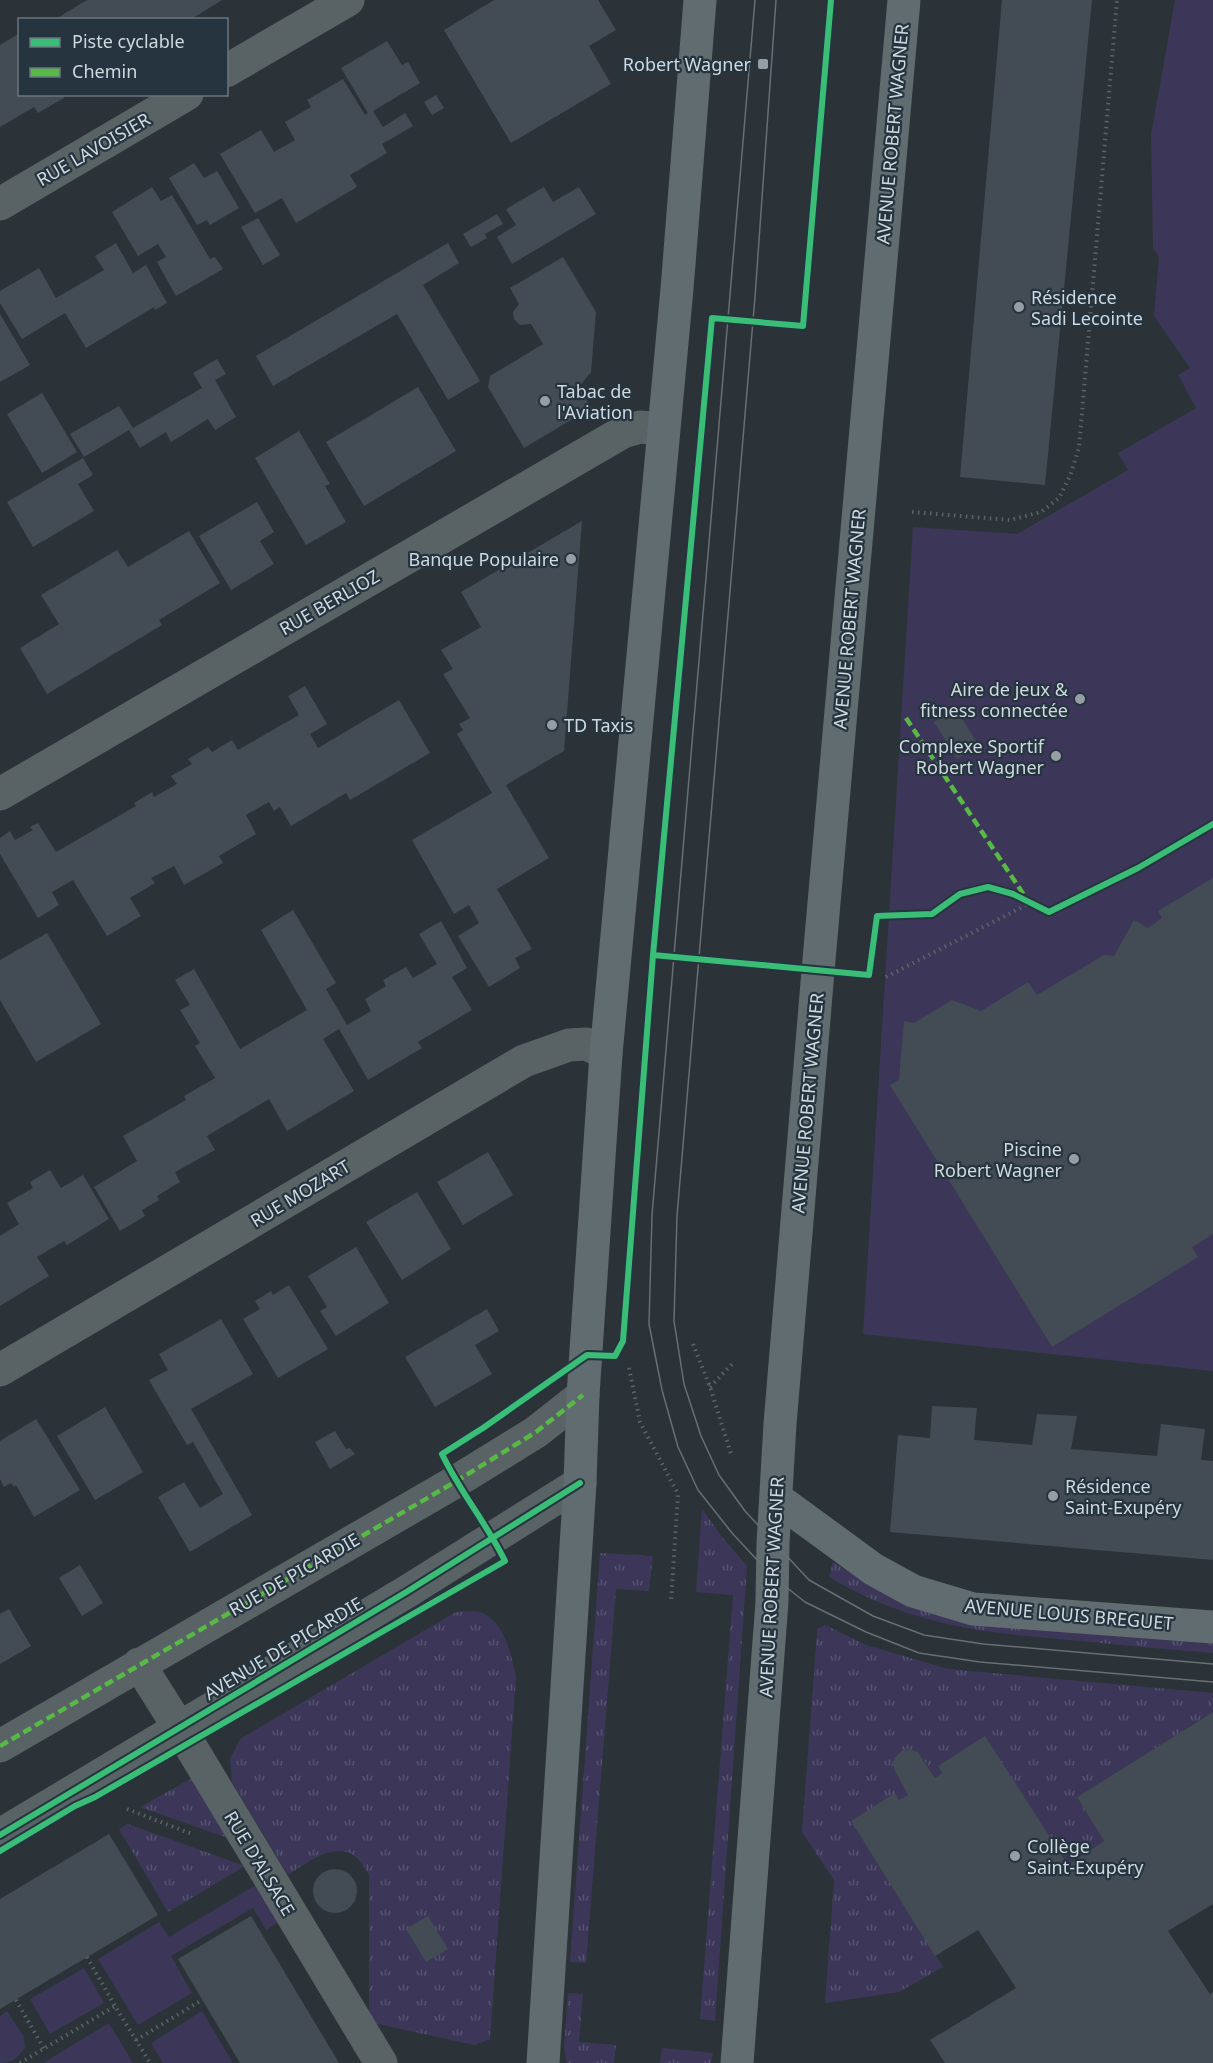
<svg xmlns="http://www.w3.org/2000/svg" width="1213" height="2063" font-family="'Noto Sans',sans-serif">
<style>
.grass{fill:url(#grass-tufts)}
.garden{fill:#3c3759}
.building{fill:#434b55}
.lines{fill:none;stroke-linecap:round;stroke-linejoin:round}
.path{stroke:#5c6467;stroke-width:4;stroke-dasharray:1.5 4.5;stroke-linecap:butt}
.minor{stroke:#596365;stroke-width:33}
.major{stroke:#606c6f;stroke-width:33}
.tram{stroke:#686f74;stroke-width:1.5}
.quiet{stroke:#58b947;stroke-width:4.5;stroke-dasharray:9 4.5;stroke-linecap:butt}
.cycleway-casing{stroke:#25343e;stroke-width:10}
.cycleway{stroke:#3abd76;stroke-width:6}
.poi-dot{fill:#969ea5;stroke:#25343e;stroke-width:2}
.labels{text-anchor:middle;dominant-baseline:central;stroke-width:4.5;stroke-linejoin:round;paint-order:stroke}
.poi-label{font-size:18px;fill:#cfd8df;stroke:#25343e;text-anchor:end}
.street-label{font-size:18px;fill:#cfd8df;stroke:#25343e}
</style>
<defs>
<pattern id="grass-tufts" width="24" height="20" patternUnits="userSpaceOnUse" patternTransform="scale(1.5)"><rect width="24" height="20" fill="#3c3759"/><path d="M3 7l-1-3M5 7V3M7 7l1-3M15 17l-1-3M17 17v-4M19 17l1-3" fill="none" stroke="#575370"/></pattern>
</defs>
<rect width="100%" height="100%" fill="#2b3338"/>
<!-- grass -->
<path class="grass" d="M702 1509 722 1537 747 1566 715 2021 700 2019 733 1595 696 1592Z
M600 1553 653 1556 649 1591 616 1589 586 1963 570 1962Z
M833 1562 868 1584 1213 1643V1653C1166 1649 1118 1645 1071 1640 978 1632 911 1625 829 1577Z
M456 1612C463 1612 474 1610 480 1612 505 1621 511 1655 516 1677L490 2039 474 2045 369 2022V1875C366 1870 362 1864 358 1859 339 1838 306 1863 288 1875L232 1782 230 1759 240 1739Z
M825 1625 866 1645 948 1669 1213 1693V1712L1077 1797 1104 1841 1068 1865 985 1737 938 1766 942 1773 935 1778C928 1768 919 1745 905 1750 898 1753 895 1757 893 1764L908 1795 899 1800 895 1794 851 1821 943 1967 899 1992 825 2003 834 1880 802 1832 817 1633V1629Z
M196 1776 239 1842 140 1807Z
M128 1824 245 1866 168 1912 119 1829Z
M568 1993 583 1994 579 2042 616 2045 614 2063H567L564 2048Z
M662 2048 713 2053 711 2063H660Z"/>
<!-- garden -->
<path class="garden" d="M1175 0H1213V1371L863 1334 913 527 1017 534 1128 470 1118 453 1196 408 1178 375 1190 368 1154 316 1159 257 1153 248 1151 135Z
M261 1882 283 1919 266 1930 253 1908 171 1956 192 1993 138 2025 98 1959 159 1922 169 1937Z
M84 1968 104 2003 50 2034 30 1999Z
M7 2011 24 2037 25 2048C17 2058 13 2063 0 2063V2016Z
M202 2011 233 2063H163L151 2043Z
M109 2023 133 2063H43Z"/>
<!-- building -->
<path class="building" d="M87 0H222L190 20H54Z
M494 0H598L616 30 589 46 611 84 511 143 444 30Z
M1002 0H1092L1045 485 960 477Z
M20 33V94H62L64 98 38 113 34 107 0 127V45Z
M387 41 402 65 408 62 420 83 373 111 383 127 405 113 413 126 382 144 387 153 350 175 357 187 296 223 282 198 255 213 220 154 261 130 274 152 295 140 285 122 311 107 307 100 343 79 365 115 368 113 341 68Z
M436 95 444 108 432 115 424 102Z
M194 163 204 178 217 171 239 208 210 225 207 220 197 225 169 178Z
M152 187 161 201 172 195 210 259 215 257 223 269 176 296 157 262 166 257 158 244 138 256 112 212Z
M544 187 553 202 579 187 596 214 512 264 497 237 516 225 506 209Z
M497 214 503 224 485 234 487 238 471 247 463 234Z
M258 218 280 255 263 265 241 227Z
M116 243 133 273 146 265 167 303 155 310 154 307 86 348 65 313 22 339 0 303V291L39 268 56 298 104 270 95 256Z
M448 243 459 263 423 285 480 381 448 400 397 314 273 386 256 356Z
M563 257 596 312 591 372 579 387 591 408 524 448 488 387 490 376 543 344 531 324 520 325 514 319 513 312 519 304 510 288Z
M0 314 30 365 0 382Z
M217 359 226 374 215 380 236 417 215 430 208 419 171 442 166 432 140 448 129 430 84 457 70 434 119 406 133 428 202 388 193 373Z
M418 387 456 451 364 506 326 442Z
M42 393 77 452 42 473 7 414Z
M299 431 330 484 325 486 346 522 306 545 255 458Z
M83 458 93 475 78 484 94 511 33 547 7 502Z
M257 502 274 532 260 541 274 564 231 590 199 536Z
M582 521 564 751 506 785 549 858 497 889 532 949 515 958 520 968 489 987 458 936 479 923 469 905 454 914 412 840 492 793 457 734 463 730 459 724 470 718 443 674 453 669 441 650 481 627 461 592Z
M189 531 220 583 159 620 162 625 47 694 20 648 59 624 41 595 117 550 128 567Z
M305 686 327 724 310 734 318 748 399 700 430 753 350 800 346 793 291 826 280 807 274 811 269 802 246 815 256 834 219 856 223 863 184 885 174 866 151 878 155 883 130 898 141 916 107 936 73 880 52 892 59 905 38 918 0 854V838L10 831 15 840 33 830 30 827 38 823 56 852 136 806 134 803 152 792 154 797 177 784 171 776 192 764 188 759 208 747 212 752 232 740 238 750 299 715 288 696Z
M955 707 979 746 957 759 934 722Z
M1213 878V1234L1192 1247 1198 1257 1052 1347 890 1085 899 1080 904 1021 914 1023 952 1000 981 1011 1028 982 1037 995 1104 955 1114 956 1134 920 1148 928 1162 918 1158 911Z
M293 910 336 983 326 989 347 1025 371 1011 365 999 386 986 383 980 406 967 413 978 437 964 419 934 441 921 467 968 452 977 472 1010 418 1042 422 1048 368 1080 339 1029 323 1039 354 1091 287 1131 269 1099 207 1136 215 1150 175 1172 180 1182 157 1196 159 1200 142 1210 145 1216 120 1231 94 1187 137 1161 123 1136 186 1100 184 1096 215 1078 195 1046 200 1043 180 1010 190 1005 175 980 194 969 240 1049 307 1010 261 930Z
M47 933 101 1024 36 1062 0 1000V960Z
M488 1152 513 1195 463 1225 437 1182Z
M50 1170 61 1188 83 1175 109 1219 67 1245 64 1241 37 1257 49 1276 0 1306V1236L19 1224 7 1203 33 1188 30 1182Z
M417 1192 451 1249 402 1280 366 1222Z
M356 1247 389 1303 336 1336 320 1311 327 1307 308 1276Z
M289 1285 328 1349 278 1378 243 1319 260 1309 255 1301 271 1291 273 1295Z
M487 1309 499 1331 475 1345 492 1374 435 1407 405 1357Z
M221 1319 253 1374 191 1409 252 1515 190 1552 158 1497 184 1482 200 1508 223 1494 193 1442 187 1445 149 1380 168 1370 159 1354Z
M932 1406 977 1408 974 1440 1032 1445 1037 1414 1077 1416 1071 1449 1157 1456 1161 1424 1205 1429 1201 1460 1213 1461V1560L890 1532 898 1435 930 1438Z
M105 1407 143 1472 95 1500 57 1436Z
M36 1419 80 1490 34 1517 16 1485 14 1487 11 1483 4 1487 0 1479V1441Z
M335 1431 346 1449 350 1448 355 1454 330 1469 315 1442Z
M80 1565 103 1603 82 1616 59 1578Z
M9 1609 31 1646 0 1664V1614Z
M1213 1712V1904L1168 1931 1210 1994 1213 1992V2063H945L930 2040 1016 1988 978 1930 935 1956 851 1821 895 1793 899 1800 908 1795 895 1771 893 1764 895 1757 902 1751 910 1749 918 1752 935 1778 942 1773 938 1766 985 1736 1068 1865 1104 1841 1077 1797Z
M109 1834 158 1915 0 2009V1899Z
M313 1891a22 22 0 1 1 44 0a22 22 0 1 1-44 0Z
M251 1916 339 2063H240L178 1959Z
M428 1916 448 1949 426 1962 406 1929Z"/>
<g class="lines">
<!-- path -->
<path class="path" d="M912 512 1010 520 1041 512 1059 498 1070 476 1079 448 1117 0
M886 977 1030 903
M693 1344 710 1387 732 1457
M629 1368 640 1422 678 1494 671 1602
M710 1387 734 1362
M127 1809 192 1834
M87 1957 115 2006
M16 2000 44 2049
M136 2040 202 2000
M20 2063 115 2006 150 2063"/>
<!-- minor -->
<path class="minor" d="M226 71 348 0
M0 204 187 94
M0 794 623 432 640 427 663 429
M0 1370 524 1061 569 1045 587 1044 606 1054
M139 1664 188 1742 381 2063
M0 1746 455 1482 536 1432 583 1395
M0 1835 408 1591 580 1483"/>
<!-- major -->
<path class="major" d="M776 1498 873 1569 913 1591 973 1609 1213 1627
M543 2063 580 1483 583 1395 606 1054 677 289 700 0
M737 2063 772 1602 773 1543 780 1424 818 971 904 0"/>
<!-- tram -->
<path class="tram" d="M755 0 652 1215 649 1324 662 1390 678 1447 698 1490 732 1533 772 1576 805 1602 866 1632 919 1653 980 1662 1213 1682
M776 0 755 297 677 1216 674 1321 684 1384 701 1436 719 1475 745 1511 809 1580 873 1616 924 1635 983 1644 1213 1664"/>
<!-- quiet -->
<path class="quiet" d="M906 718 1026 898
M0 1746 455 1482 536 1432 583 1395"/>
<!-- cycleway casing -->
<g class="cycleway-casing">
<path id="cycleway" d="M653 955 869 975 877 916 932 914 960 894 988 887 1013 894 1049 912 1138 868 1213 824
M0 1835 408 1591 580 1483
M0 1851 75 1806 95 1797 505 1561C487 1524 460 1492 442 1454L483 1428 587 1355 615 1356 623 1341 653 955 712 318 803 326 831 0"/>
</g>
<!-- cycleway -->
<use href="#cycleway" class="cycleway"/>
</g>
<!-- markers -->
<g class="poi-dot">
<rect x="757" y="58" width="12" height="12" rx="3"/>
<circle cx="1019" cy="307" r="6"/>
<circle cx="545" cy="401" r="6"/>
<circle cx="571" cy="559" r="6"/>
<circle cx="1080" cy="699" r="6"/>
<circle cx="552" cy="725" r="6"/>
<circle cx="1056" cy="756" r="6"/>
<circle cx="1074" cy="1159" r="6"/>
<circle cx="1053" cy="1496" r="6"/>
<circle cx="1015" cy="1856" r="6"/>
</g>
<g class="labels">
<!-- poi labels -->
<g class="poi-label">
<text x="751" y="64">Robert Wagner</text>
<text x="1031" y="297" text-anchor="start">Résidence<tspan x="1031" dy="21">Sadi Lecointe</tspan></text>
<text x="557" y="391" text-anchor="start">Tabac de<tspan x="557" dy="21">l'Aviation</tspan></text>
<text x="559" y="559">Banque Populaire</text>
<text x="1068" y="689">Aire de jeux &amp;<tspan x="1068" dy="21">fitness connectée</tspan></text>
<text x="564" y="725" text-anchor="start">TD Taxis</text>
<text x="1044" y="746">Complexe Sportif<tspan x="1044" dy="21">Robert Wagner</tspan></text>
<text x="1062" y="1149">Piscine<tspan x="1062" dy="21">Robert Wagner</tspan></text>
<text x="1065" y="1486" text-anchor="start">Résidence<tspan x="1065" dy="21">Saint-Exupéry</tspan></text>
<text x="1027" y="1846" text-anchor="start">Collège<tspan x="1027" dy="21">Saint-Exupéry</tspan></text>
</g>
<!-- street labels -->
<g class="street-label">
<text transform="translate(892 134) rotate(-85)">AVENUE ROBERT WAGNER</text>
<text transform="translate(93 149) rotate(-30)">RUE LAVOISIER</text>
<text transform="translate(329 602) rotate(-30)">RUE BERLIOZ</text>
<text transform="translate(849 619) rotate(-85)">AVENUE ROBERT WAGNER</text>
<text transform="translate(807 1103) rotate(-85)">AVENUE ROBERT WAGNER</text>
<text transform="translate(300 1193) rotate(-31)">RUE MOZART</text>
<text transform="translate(294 1574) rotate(-30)">RUE DE PICARDIE</text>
<text transform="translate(771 1587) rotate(-87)">AVENUE ROBERT WAGNER</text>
<text transform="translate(1069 1614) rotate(5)">AVENUE LOUIS BREGUET</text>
<text transform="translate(283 1648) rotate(-31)">AVENUE DE PICARDIE</text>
<text transform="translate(260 1863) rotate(59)">RUE D'ALSACE</text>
</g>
</g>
<!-- legend -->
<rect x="18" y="18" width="210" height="78" fill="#25343e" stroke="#69767e" stroke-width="1.5"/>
<rect x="30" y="38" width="30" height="9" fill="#3abd76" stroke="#69767e" stroke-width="1.5"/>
<text x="72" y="48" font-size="18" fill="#cfd8df">Piste cyclable</text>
<rect x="30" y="68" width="30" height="9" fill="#58b947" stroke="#69767e" stroke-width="1.5"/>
<text x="72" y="78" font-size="18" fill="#cfd8df">Chemin</text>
</svg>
